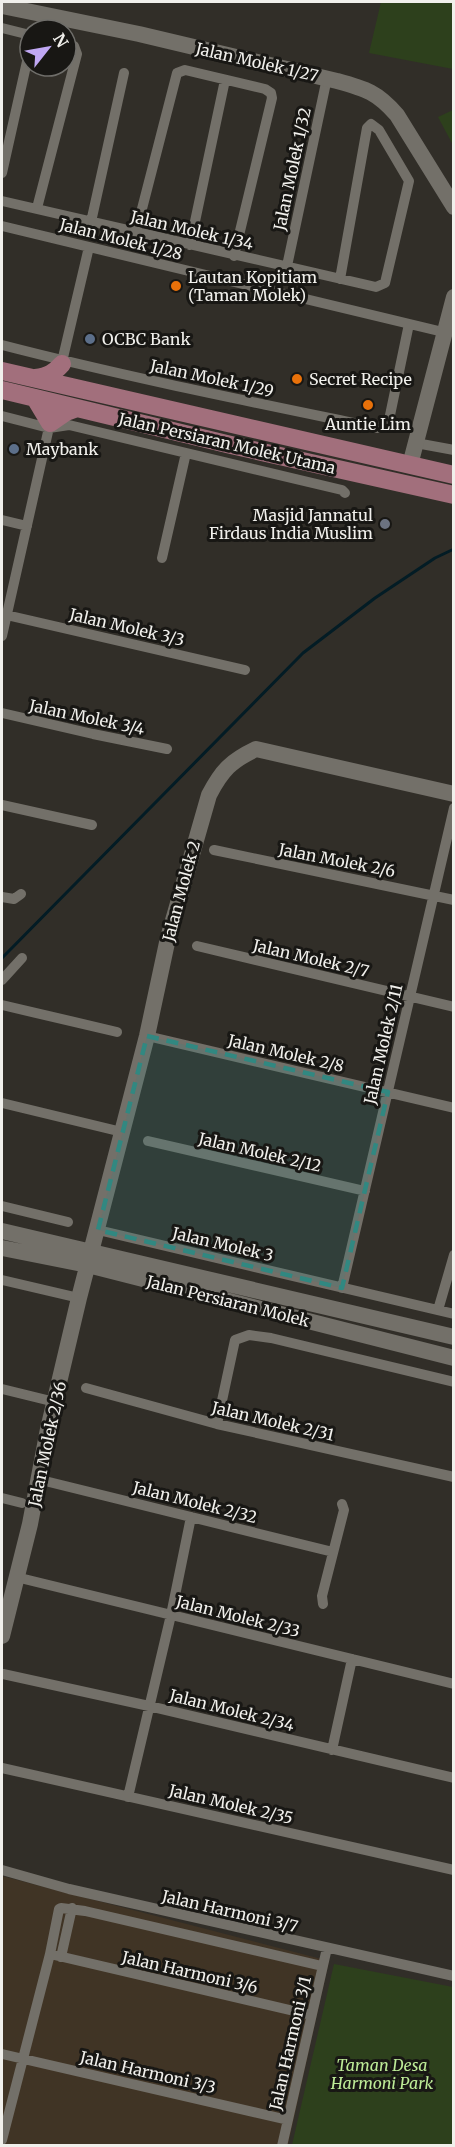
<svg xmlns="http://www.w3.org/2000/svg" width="455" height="2147" font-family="Merriweather,serif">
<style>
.industrial{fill:#403425}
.green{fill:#2d401c}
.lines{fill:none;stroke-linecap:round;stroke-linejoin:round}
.stream{stroke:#031c25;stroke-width:3}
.street{stroke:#737069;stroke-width:10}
.secondary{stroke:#737069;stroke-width:16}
.primary{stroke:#a26f7c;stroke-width:18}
.marked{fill:#318881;fill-opacity:0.2;stroke:#318881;stroke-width:4.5;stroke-dasharray:12 8;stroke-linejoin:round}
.food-dot{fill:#e8710a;stroke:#181714;stroke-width:2}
.service-dot{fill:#5c6f8a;stroke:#181714;stroke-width:2}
.worship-dot{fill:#6b7280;stroke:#181714;stroke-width:2}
.labels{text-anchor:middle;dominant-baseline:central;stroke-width:6;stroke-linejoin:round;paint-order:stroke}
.street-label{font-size:16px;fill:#f1f0ec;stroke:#181714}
.poi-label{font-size:16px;fill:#f1f0ec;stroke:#181714;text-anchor:start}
.park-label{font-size:16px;font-style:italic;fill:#bdeb97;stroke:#181714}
</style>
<rect width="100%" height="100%" fill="#312e28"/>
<!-- industrial -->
<path class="industrial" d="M2 1876 329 1961 288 2145H2Z"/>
<!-- green -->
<path class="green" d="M381 2H453V69L369 53Z
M453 110V145L438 117Z
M334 1964 453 1987V2145H292Z"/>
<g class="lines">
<!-- stream -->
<path class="stream" d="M2 958 303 653 375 598 435 558 454 549"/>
<!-- street -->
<path class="street" d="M2 28 30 35
M2 173 30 48
M2 201 376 287 385 283 409 181 379 130 371 124 367 128 340 279
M37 208 77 54 74 46 66 43
M91 222 124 73
M2 226 443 332
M136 232 177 73 185 70 265 89 271 93 272 98 234 256
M190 245 225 80
M287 266 327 78
M2 345C126 377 252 402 378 428L385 426 389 420 409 324
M61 366 89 247
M2 416 49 428 69 425 342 490 345 493
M416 443 454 450
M2 520 27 526
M162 558 186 453
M2 614 245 670
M2 636 50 423
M2 713 93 734 167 749
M2 805 92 825
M214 850 454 900
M2 897 14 899 21 894
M197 946 454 1007
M2 980 22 958
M2 1005 117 1032
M147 1036 454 1108
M2 1103 122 1132
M148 1141 365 1191
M2 1206 68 1222
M98 1230 454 1314
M2 1280 79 1298
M342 1288 454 808
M438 1310 454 1255
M86 1388 217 1424 454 1477
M2 1389 55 1402
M217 1424 235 1340 249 1335 271 1338 454 1382
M49 1482 333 1552
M2 1498 22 1503
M16 1577 454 1684
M323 1604 322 1596 344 1510 342 1504
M3 1674 149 1706 454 1778
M332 1750 352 1659
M2 1768 454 1870
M128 1797 171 1615 191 1517
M2 1870 69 1889 454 1976
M50 1954 311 2015
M61 1957 72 1908
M2 2054 288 2120
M2 2140 50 1954 59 1909 61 1908 85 1911 322 1966
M282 2146 327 1948"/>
<!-- secondary -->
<path class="secondary" d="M2 6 139 34 337 81C366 89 377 92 397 115L454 207
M410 465 454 297
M2 1231 454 1337
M2 1248 88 1265 454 1358
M2 1636 30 1524 48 1429 79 1298 147 1036 168 938 209 795C222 770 231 761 256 749L454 794"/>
<!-- primary -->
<path class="primary" d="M2 371 454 475
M36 378C48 376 54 373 62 364
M2 390 231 445 454 495
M35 398 50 423 66 412 77 408"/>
</g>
<!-- marked area -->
<path class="marked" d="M147 1036 388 1092 342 1288 98 1230Z"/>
<!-- markers -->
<g class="food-dot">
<circle cx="176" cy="286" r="6"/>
<circle cx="297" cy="379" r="6"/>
<circle cx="368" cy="405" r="6"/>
</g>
<g class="service-dot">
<circle cx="90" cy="339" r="6"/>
<circle cx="14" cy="449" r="6"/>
</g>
<circle class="worship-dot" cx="385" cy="524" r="6"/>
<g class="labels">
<!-- street labels -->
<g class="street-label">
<text transform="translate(257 62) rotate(13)">Jalan Molek 1/27</text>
<text transform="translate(292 169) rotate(-78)">Jalan Molek 1/32</text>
<text transform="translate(192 230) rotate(13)">Jalan Molek 1/34</text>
<text transform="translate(121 239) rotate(14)">Jalan Molek 1/28</text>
<text transform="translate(212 378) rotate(12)">Jalan Molek 1/29</text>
<text transform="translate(227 443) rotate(13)">Jalan Persiaran Molek Utama</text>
<text transform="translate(127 627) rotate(13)">Jalan Molek 3/3</text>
<text transform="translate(87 717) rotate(12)">Jalan Molek 3/4</text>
<text transform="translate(337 860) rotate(11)">Jalan Molek 2/6</text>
<text transform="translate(181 891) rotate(-75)">Jalan Molek 2</text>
<text transform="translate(311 958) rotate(13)">Jalan Molek 2/7</text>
<text transform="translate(383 1044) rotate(-77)">Jalan Molek 2/11</text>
<text transform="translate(286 1053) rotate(13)">Jalan Molek 2/8</text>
<text transform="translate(260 1152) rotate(13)">Jalan Molek 2/12</text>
<text transform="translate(223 1244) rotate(13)">Jalan Molek 3</text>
<text transform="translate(228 1301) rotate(14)">Jalan Persiaran Molek</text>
<text transform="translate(273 1421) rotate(13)">Jalan Molek 2/31</text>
<text transform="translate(47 1444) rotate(-78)">Jalan Molek 2/36</text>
<text transform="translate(195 1502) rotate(14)">Jalan Molek 2/32</text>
<text transform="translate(238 1616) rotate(14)">Jalan Molek 2/33</text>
<text transform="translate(232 1710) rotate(14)">Jalan Molek 2/34</text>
<text transform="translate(231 1804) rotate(13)">Jalan Molek 2/35</text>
<text transform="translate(230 1911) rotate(13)">Jalan Harmoni 3/7</text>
<text transform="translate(190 1972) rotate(13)">Jalan Harmoni 3/6</text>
<text transform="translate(290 2043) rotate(-77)">Jalan Harmoni 3/1</text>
<text transform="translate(148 2072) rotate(13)">Jalan Harmoni 3/3</text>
</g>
<!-- poi labels -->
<g class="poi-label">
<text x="188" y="277">Lautan Kopitiam<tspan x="188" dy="18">(Taman Molek)</tspan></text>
<text x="102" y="339">OCBC Bank</text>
<text x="309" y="379">Secret Recipe</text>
<text x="368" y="424" text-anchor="middle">Auntie Lim</text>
<text x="26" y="449">Maybank</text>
<text x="373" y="515" text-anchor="end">Masjid Jannatul<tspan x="373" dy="18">Firdaus India Muslim</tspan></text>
</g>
<!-- park labels -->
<g class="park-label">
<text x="382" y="2065">Taman Desa<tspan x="382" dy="18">Harmoni Park</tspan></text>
</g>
</g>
<!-- border -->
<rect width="455" height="2147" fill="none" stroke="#f1f0ec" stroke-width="6"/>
<!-- north arrow -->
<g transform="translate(48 48) rotate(59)"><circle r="28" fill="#181714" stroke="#6f6e6a" stroke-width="1.5"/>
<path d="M0-4.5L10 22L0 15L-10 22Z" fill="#c0a8f4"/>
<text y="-9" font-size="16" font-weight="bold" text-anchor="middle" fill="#f1f0ec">N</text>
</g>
</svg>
